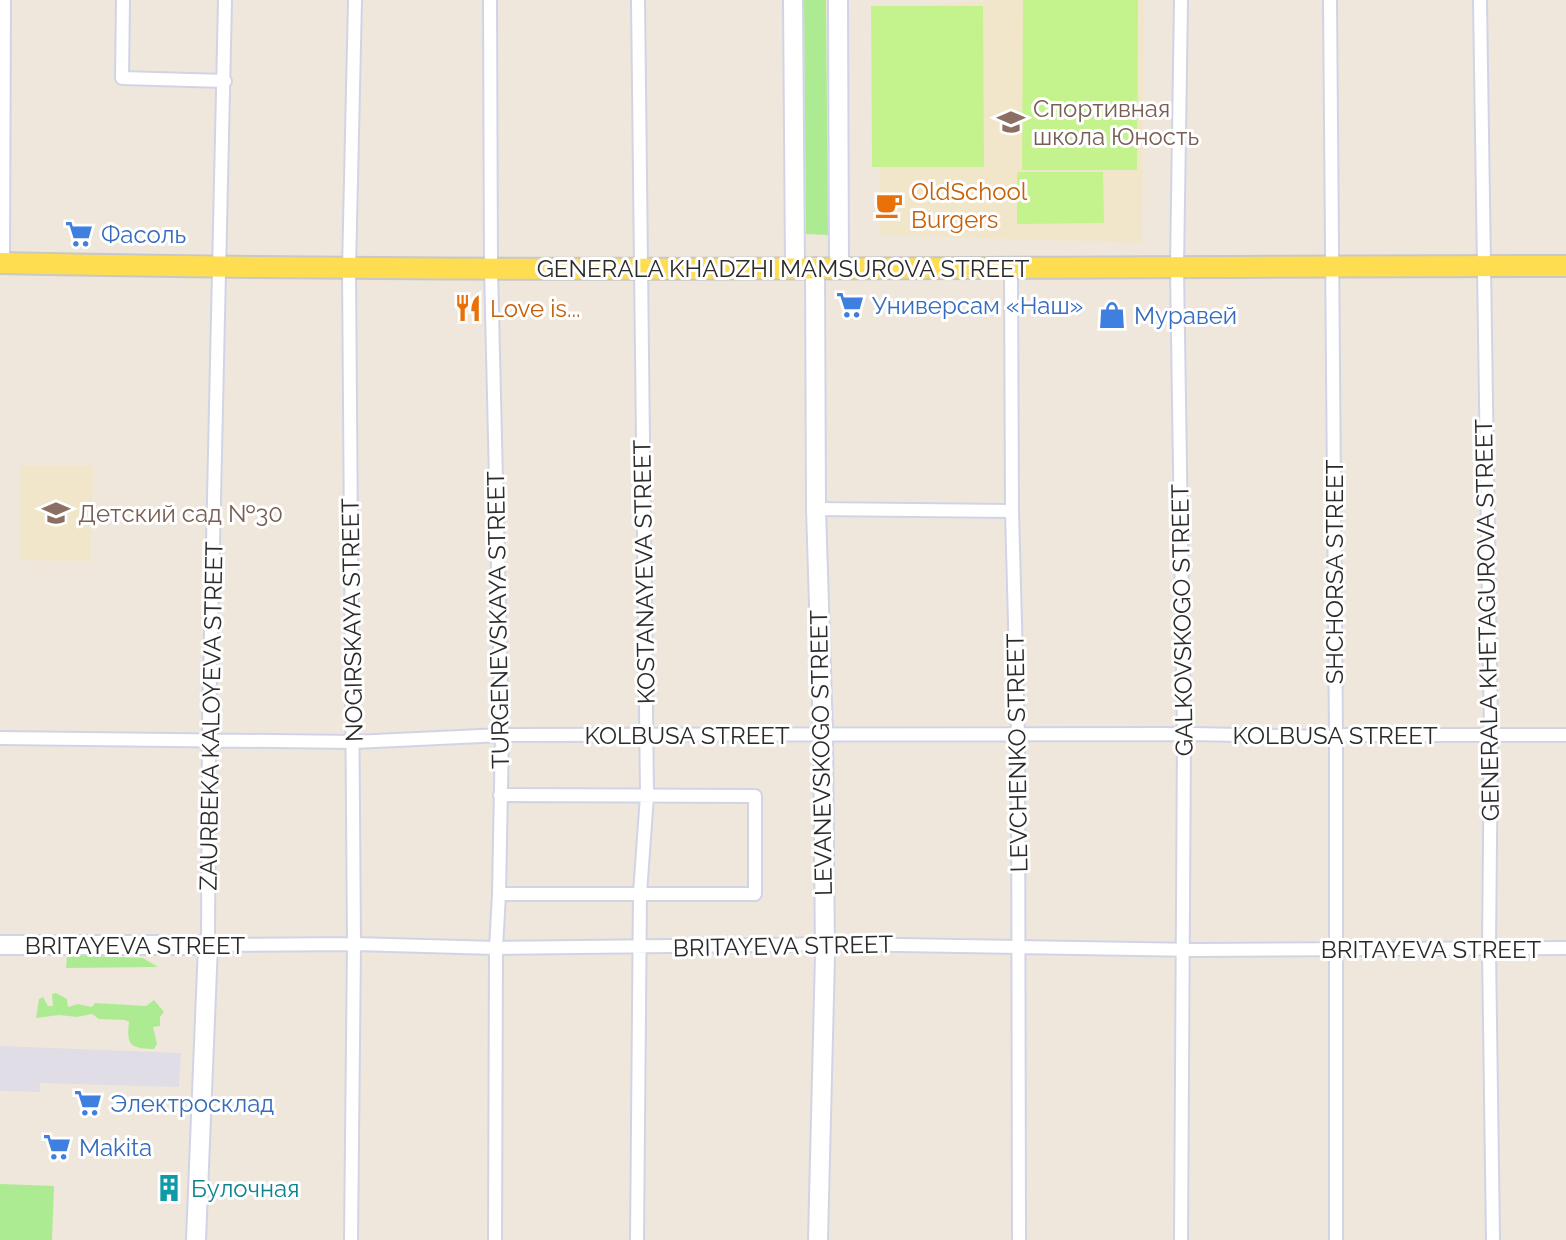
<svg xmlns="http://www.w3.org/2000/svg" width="1566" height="1240" font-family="Raleway,sans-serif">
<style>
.industrial{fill:#e0dde6}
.education{fill:#f2e6ca}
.green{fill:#adeb93}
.pitch{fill:#c4f38d}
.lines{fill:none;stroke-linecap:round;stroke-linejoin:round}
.street-casing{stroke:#d1d4e6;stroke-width:16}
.secondary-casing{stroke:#d1d4e6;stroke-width:22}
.primary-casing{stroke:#c8c8c8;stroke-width:24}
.street{stroke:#fff;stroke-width:12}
.secondary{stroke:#fff;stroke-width:18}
.primary{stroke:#ffdd51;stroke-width:20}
.labels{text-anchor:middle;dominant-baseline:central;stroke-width:6;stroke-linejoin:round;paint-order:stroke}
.education-label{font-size:24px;fill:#785e54;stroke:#fff;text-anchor:start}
.food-label{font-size:24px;fill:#c56008;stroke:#fff;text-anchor:start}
.shop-label{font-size:24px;fill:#366cbe;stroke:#fff;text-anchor:start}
.street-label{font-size:24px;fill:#2b2b2b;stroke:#fff}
.culture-label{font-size:24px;fill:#0d838f;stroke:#fff;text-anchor:start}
</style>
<rect width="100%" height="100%" fill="#efe7dc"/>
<!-- industrial -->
<path class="industrial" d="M0 1046 181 1053 179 1087 40 1083V1092L0 1091Z"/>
<!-- education -->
<path class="education" d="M996 0H1144L1142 243 880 235 877 9Z
M21 466H93L90 561 19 560Z"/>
<!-- green -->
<path class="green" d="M804 0H826L828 235 806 234Z
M67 955 143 958 158 967 66 968Z
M56 993 67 999 68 1007 78 1004 92 1007 95 1003 146 1006 154 1000 164 1012 160 1017V1026L153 1027 157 1044 154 1049C131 1048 126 1046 129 1022L125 1020 99 1019 92 1014 77 1017 59 1015 36 1018 39 999 43 997 48 1006H53L52 994Z
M0 1184 54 1186 52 1240H0Z"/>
<!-- pitch -->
<path class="pitch" d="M1023 0H1138L1137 170H1022Z
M871 6H983L984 167H872Z
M1017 172H1103L1104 223 1017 224Z"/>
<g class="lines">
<!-- street casing -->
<g class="street-casing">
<path id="street" d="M123 0 122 78 225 81
M225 0 209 724 208 945 354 944 496 948 841 944 1197 950 1566 948
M490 0 491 269 502 735 499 894 496 948 495 1240
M1181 0 1177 268 1184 735 1181 1240
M1330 0 1336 736V1240
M1480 0 1491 734 1489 949 1493 1240
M1011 267 1012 511 1018 736 1019 1240
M816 509 1012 511
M0 738 354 742 502 735 1194 734 1325 737 1347 735H1566
M499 894H755V796L500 795
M351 1240 354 944 349 269 355 0
M637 1240 640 893 647 796 638 0"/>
</g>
<!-- secondary casing -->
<g class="secondary-casing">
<path id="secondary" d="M793 0 795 267
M838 0 839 266
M0 258 1 0
M815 267 816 509 823 734 825 955 818 1240
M0 945H208L196 1240"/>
</g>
<!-- primary casing -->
<g class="primary-casing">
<path id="primary" d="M0 263C522 274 1044 266 1566 266"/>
</g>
<!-- street -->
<use href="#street" class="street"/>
<!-- secondary -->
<use href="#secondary" class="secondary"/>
<!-- primary -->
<use href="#primary" class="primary"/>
</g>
<!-- icons -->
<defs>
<g id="school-bare" transform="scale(2.16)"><path d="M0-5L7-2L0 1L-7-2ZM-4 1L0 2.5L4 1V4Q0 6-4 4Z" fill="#8d6e63" stroke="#fff" stroke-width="2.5" paint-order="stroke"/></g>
<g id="cafe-bare" transform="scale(2.16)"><path d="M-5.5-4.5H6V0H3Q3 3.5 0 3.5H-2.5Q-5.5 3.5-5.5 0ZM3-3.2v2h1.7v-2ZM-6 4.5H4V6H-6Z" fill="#e8710a" stroke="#fff" stroke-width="2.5" paint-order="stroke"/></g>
<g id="supermarket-bare" transform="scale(2.16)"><path d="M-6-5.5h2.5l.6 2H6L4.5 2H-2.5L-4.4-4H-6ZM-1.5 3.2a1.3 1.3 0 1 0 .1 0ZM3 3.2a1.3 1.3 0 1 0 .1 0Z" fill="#3f7fe0" stroke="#fff" stroke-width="2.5" paint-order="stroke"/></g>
<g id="restaurant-bare" transform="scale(2.16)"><path d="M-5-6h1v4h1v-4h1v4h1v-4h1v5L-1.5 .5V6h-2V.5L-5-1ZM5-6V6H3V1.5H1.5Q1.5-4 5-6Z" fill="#e8710a" stroke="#fff" stroke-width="2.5" paint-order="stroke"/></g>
<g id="shop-bare" transform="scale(2.16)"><path d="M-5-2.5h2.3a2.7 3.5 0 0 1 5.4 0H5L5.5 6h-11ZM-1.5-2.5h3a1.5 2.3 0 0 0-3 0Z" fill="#3f7fe0" stroke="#fff" stroke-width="2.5" paint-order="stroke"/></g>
<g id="building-bare" transform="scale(2.16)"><path d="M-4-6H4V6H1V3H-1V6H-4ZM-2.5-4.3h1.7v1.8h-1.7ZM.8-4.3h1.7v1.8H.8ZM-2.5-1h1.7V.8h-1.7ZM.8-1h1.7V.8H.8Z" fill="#0f9aa8" stroke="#fff" stroke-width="2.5" paint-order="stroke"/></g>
</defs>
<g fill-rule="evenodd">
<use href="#school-bare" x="1011" y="122"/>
<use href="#cafe-bare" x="889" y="205"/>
<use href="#supermarket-bare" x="79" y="234"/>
<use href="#supermarket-bare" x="850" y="305"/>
<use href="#restaurant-bare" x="468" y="308"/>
<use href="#shop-bare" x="1112" y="315"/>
<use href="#school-bare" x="56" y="513"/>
<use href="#supermarket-bare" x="88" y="1103"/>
<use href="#supermarket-bare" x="57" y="1147"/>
<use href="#building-bare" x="169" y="1188"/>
</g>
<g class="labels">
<!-- education labels -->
<g class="education-label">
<text x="1033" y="108">Спортивная<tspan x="1033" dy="28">школа Юность</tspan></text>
<text x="78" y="513">Детский сад №30</text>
</g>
<!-- food labels -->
<g class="food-label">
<text x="911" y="191">OldSchool<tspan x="911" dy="28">Burgers</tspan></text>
<text x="490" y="308">Love is...</text>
</g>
<!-- shop labels -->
<g class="shop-label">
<text x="101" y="234">Фасоль</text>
<text x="872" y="305">Универсам «Наш»</text>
<text x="1134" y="315">Муравей</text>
<text x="110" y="1103">Электросклад</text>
<text x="79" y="1147">Makita</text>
</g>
<!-- street labels -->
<g class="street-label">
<text x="783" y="268">GENERALA KHADZHI MAMSUROVA STREET</text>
<text transform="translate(644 572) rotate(-91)">KOSTANAYEVA STREET</text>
<text transform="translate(1334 572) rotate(-90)">SHCHORSA STREET</text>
<text transform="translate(352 620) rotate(-91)">NOGIRSKAYA STREET</text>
<text transform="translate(498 620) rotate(-91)">TURGENEVSKAYA STREET</text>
<text transform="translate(1182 620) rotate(-91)">GALKOVSKOGO STREET</text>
<text transform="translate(1487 620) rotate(-91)">GENERALA KHETAGUROVA STREET</text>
<text transform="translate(211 716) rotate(-89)">ZAURBEKA KALOYEVA STREET</text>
<text x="687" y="735">KOLBUSA STREET</text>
<text x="1335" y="735">KOLBUSA STREET</text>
<text transform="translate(821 753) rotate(-91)">LEVANEVSKOGO STREET</text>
<text transform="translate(1017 753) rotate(-91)">LEVCHENKO STREET</text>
<text x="135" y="945">BRITAYEVA STREET</text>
<text transform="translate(783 946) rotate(-1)">BRITAYEVA STREET</text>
<text x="1431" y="949">BRITAYEVA STREET</text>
</g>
<!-- culture labels -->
<g class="culture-label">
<text x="191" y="1188">Булочная</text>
</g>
</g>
</svg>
